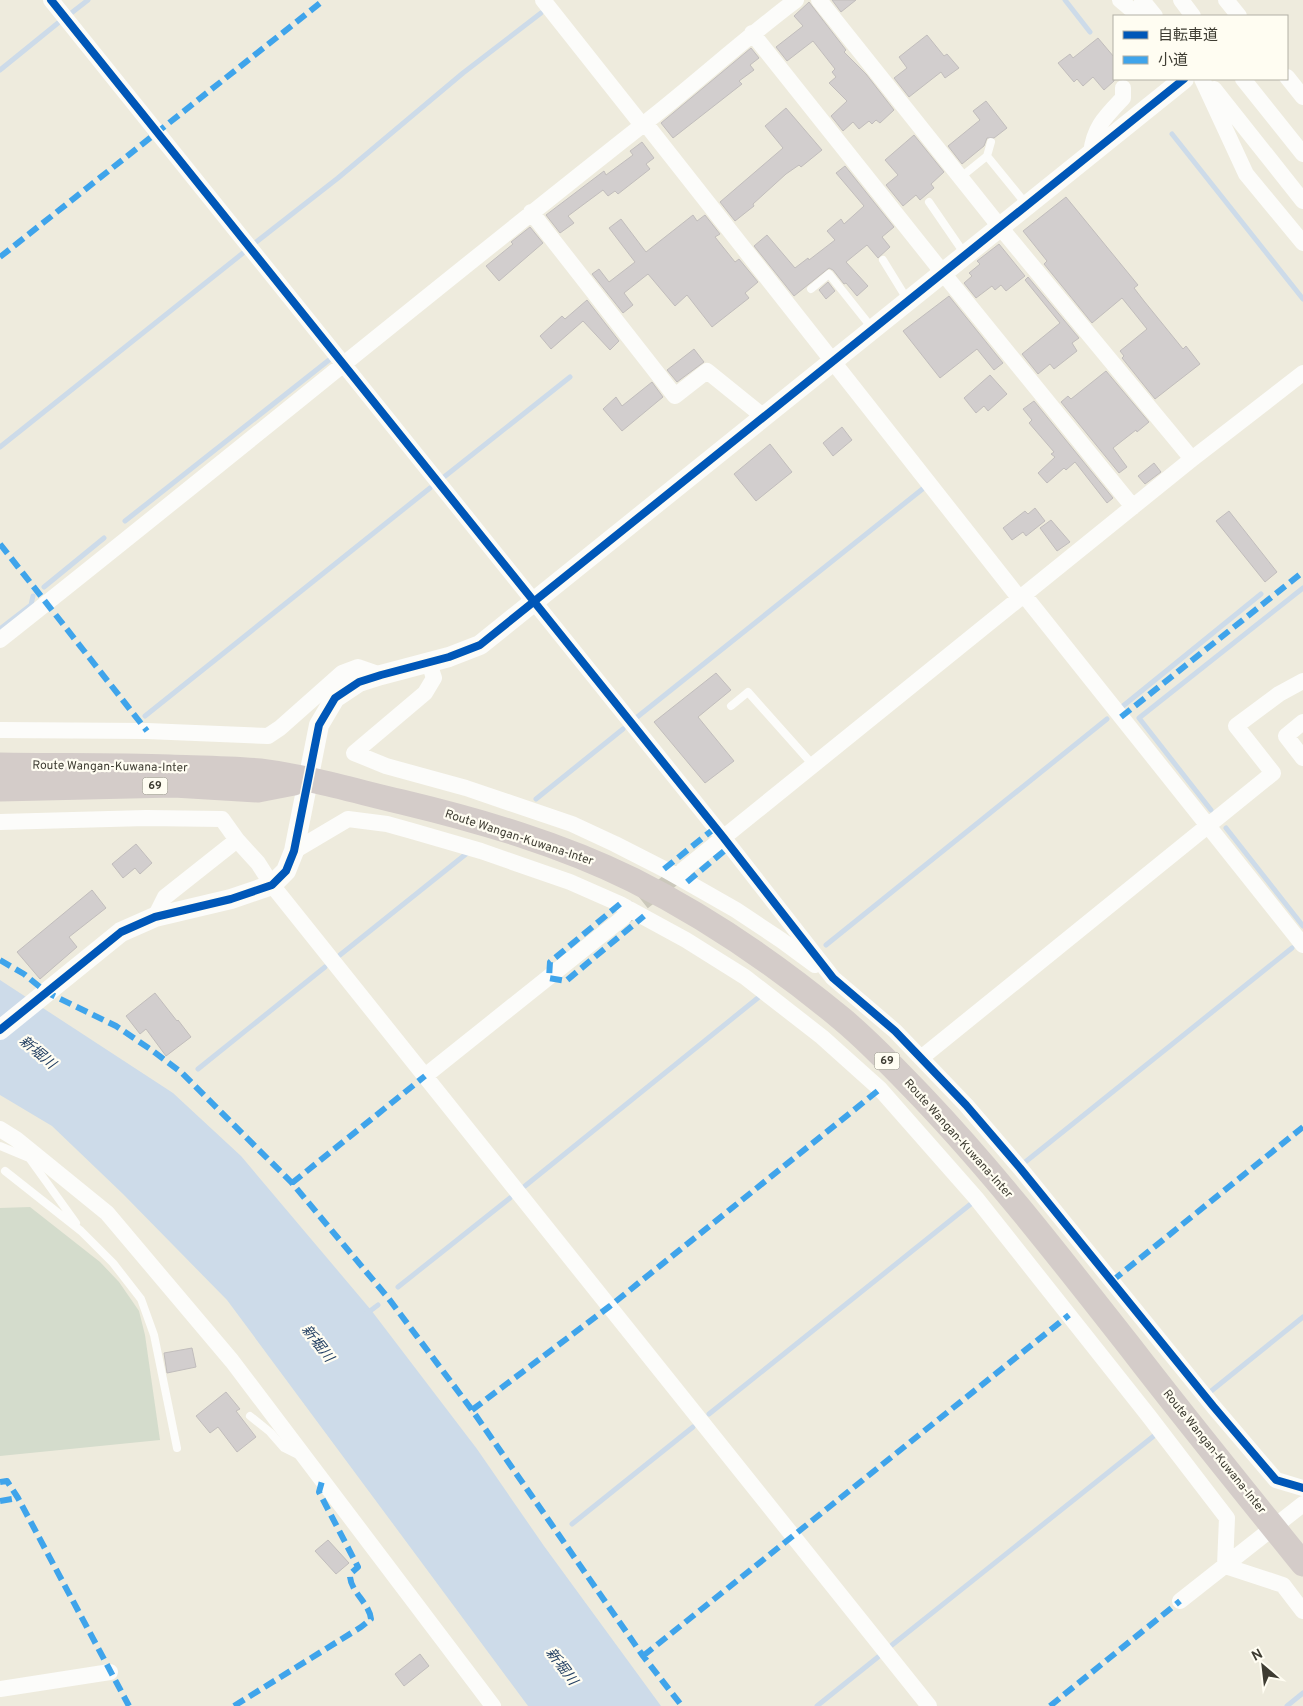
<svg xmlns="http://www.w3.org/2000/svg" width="1303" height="1706" font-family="Overpass,'Noto Sans JP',sans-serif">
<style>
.green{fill:#d4dccc}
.water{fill:#cddbe9}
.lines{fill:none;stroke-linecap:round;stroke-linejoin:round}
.stream{stroke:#cddbe9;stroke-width:5}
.building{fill:#d2cece;stroke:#c1bdbc}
.minor-tunnel{stroke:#cbc8bb;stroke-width:16;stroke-dasharray:16 8;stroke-linecap:butt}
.service{stroke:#fcfcfa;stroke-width:8}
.minor{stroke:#fcfcfa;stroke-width:16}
.tertiary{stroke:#fcfcfa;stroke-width:20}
.primary{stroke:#d4ccc9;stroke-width:25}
.quiet{stroke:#3fa4eb;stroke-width:6;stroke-dasharray:12 6;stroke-linecap:butt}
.cycleway-casing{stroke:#fffdf2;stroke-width:11}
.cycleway{stroke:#0057b8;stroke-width:8}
.labels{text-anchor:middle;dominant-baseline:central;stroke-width:4.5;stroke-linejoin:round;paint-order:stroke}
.shield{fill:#fffdf2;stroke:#78766c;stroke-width:1}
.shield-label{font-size:11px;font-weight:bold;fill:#3e3c32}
.street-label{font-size:12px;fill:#3e3c32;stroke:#fffdf2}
.water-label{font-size:14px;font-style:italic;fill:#203d61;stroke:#fffdf2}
</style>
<rect width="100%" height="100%" fill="#eeebdd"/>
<!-- green -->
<path class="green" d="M30 1207 100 1262 119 1282 139 1311 145 1335 160 1440 0 1456V1208Z"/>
<!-- water -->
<path class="water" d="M0 980 173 1093 241 1156 371 1310 477 1449 544 1546 661 1706H528L227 1300 123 1194 52 1126 0 1095Z"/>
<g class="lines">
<!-- stream -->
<path class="stream" d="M1065 0 1090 32
M70 14 88 0
M0 70 58 23
M1172 134 1303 299
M255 243 338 178 463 73 541 13
M0 447 243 253
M444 477 570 377
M125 521 329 360
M44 587 104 538
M0 629 31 605 33 596
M1123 706 1261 594
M145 716 430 488
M636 718 925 487
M536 799 623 729
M1211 810 1139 718 1303 588
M1226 828 1303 926
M826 945 1107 719
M340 955 466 854
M198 1069 325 967
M1024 1163 1292 948
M525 1186 759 997
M398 1287 510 1198
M366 1314 378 1305
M1210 1392 1303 1317
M709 1414 972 1203
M572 1524 693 1427
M892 1645 1155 1435
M817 1706 878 1657
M1287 1706 1303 1693"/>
</g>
<!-- building -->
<path class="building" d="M832 0H856L841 12Z
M809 2 846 50 844 52 866 74 894 110 880 123 876 120 872 124 869 121 859 129 853 122 843 131 831 116 847 101 829 83 836 77 832 72 835 69 813 41 787 61 776 47 803 26 794 16Z
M927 35 944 56 947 54 959 68 945 78 941 72 909 97 894 78 907 68 899 57Z
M1098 38 1114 57V81L1104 90 1093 77 1083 86 1077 79 1074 82 1058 63 1070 54 1073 58Z
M751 48 759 58 750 65 754 70 739 81 742 84 673 138 661 123Z
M986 101 1007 128 994 138H987L984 146 962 164 948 146 980 120 973 111Z
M786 108 822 150 801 167 799 165 786 174 753 204 754 206 735 221 720 202 783 148 765 126Z
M914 135 944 172 931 184 934 188 920 200 916 195 903 206 886 185 898 175 885 160Z
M642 142 654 158 646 164 650 169 618 194 615 191 608 196 603 190 568 216 574 223 560 233 546 215 604 171 606 175 633 155 630 151Z
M845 166 894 227 882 237 890 247 878 258 867 245 846 262 868 286 857 296 846 283 844 284 833 270 829 268 794 296 754 246 767 235 795 268 808 258 809 260 835 240 827 231 841 219 844 224 864 206 836 173Z
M1066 197 1138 285 1134 288 1144 301 1183 349 1186 346 1200 364 1155 399 1122 358 1124 356 1120 351 1147 329 1122 298 1092 323 1044 264 1047 261 1023 231Z
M693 215 697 221 705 215 720 234 715 237 735 262 739 259 758 282 745 293 749 298 712 327 687 295 675 306 648 274 624 293 633 305 623 313 592 274 599 269 609 282 635 262 609 228 621 219 646 252Z
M530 227 543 243 499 281 486 266 513 244 511 242Z
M999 244 1025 276 1006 291 1001 285 995 290 992 286 976 298 964 283 972 276 969 273 980 264 977 261Z
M1028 277 1079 338 1072 343 1077 351 1054 369 1050 364 1038 374 1022 354 1060 323 1025 280Z
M828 282 835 291 826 299 819 290Z
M949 296 1003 363 994 370 977 349 940 378 903 331Z
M587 300 619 341 610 350 583 321 551 349 540 336 562 316 565 319Z
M694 349 704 362 677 382 667 370Z
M1106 371 1149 422 1137 432 1136 430 1113 448 1127 467 1119 473 1061 402 1068 396 1071 399Z
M990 375 1007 394 988 411 984 406 976 413 964 398Z
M652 382 663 397 622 431 603 409 616 397 622 406Z
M1034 401 1113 498 1107 503 1075 462 1066 470 1064 468 1047 483 1038 473 1055 457 1051 454 1054 452 1029 423 1032 420 1023 409Z
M842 427 852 440 833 456 823 443Z
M770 444 792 472 756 501 734 474Z
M1154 463 1161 472 1145 484 1138 476Z
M1035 508 1045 521 1026 536 1023 532 1012 540 1003 528 1025 511 1028 514Z
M1229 511 1277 572 1265 582 1216 521Z
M1051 520 1070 542 1057 551 1040 528Z
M716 673 731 690 698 717 734 761 705 783 654 722Z
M136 844 152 863 140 874 135 868 123 878 112 864Z
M92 890 106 908 69 937 77 947 40 979 17 952Z
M155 993 177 1021 178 1020 191 1037 166 1056 146 1029 140 1034 126 1016Z
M192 1348 196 1367 167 1373 164 1353Z
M226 1392 240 1409 236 1411 256 1437 237 1452 218 1427 210 1433 196 1416Z
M328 1540 349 1563 336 1574 315 1551Z
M420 1654 429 1666 404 1686 395 1674Z"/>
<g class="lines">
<!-- minor-tunnel -->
<path class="minor-tunnel" d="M624 917 682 871"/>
<!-- service -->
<path class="service" d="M991 142 987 156 1026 204
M961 177 987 156
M929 202 964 253
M883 260 907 299
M811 289 829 274 872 328
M731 706 748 692 813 765
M0 1146 29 1158
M27 1155 76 1223
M5 1171 81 1231 113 1263 141 1299 154 1335 177 1448
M250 1416 270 1432 284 1448 298 1455"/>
<!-- minor -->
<path class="minor" d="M51 0 723 837 833 978 895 1031 966 1105 1020 1168 1213 1406 1276 1480 1303 1488
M543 0 642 125
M819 0 1000 227 1192 459
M1120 0 1139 16
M1142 0 1155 16
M1181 0 1193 16
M1226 0 1239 16
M752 33 943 273 1133 507
M1287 77 1303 97
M1202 79 1246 174 1303 243
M1243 79 1303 154
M1214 89 1303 201
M645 123 1020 599
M1091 153C1094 127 1105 117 1123 98V88
M531 212 675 396 707 371 764 417
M1024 595 1303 945
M0 640C216 469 428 294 645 123 696 83 744 39 796 0
M429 663 434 678 425 693 354 753 386 766 466 788 572 824 615 844 664 869 736 910 781 940 815 965
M1303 722 1286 736 1303 758
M0 730 147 731 268 736 280 728 342 673 358 667 381 675
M0 822 146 818 222 819 237 840 258 863 272 885 929 1706
M294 851 348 819 387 824 412 831 481 851 570 882 620 904 686 940 745 977 822 1037 880 1089 976 1198 1148 1415 1227 1518 1225 1566 1283 1585 1303 1611
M682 871 1192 459 1303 373
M155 917 165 897 237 840
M921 1058 1273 773 1236 726 1279 694 1303 681
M425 1076 624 917
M0 1129 16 1139 107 1213 232 1361 493 1706
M1180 1601 1303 1504
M0 1689 110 1672"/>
<!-- tertiary -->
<path class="tertiary" d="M0 1030 121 932 155 917 231 899 272 885 286 871 294 851 319 725 335 698 359 682 381 675 449 657 480 645 1184 79"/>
<!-- primary -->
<path class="primary" d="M0 765C57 766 114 765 170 767 200 768 230 768 260 771 308 777 355 791 402 802 481 821 560 844 633 880 707 917 778 966 842 1019 871 1043 897 1071 923 1098 998 1177 1064 1263 1131 1348 1187 1421 1245 1492 1303 1564
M0 789 174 785 258 790 294 783"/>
<!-- quiet -->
<path class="quiet" d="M0 257 324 0
M0 544 147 731
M1121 717 1303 572
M664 869 715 828
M687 882 730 846
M620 904 550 962 549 978 566 981 644 916
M0 960 24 974 46 992 116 1026 153 1051 182 1073 292 1183 389 1299 472 1410 643 1656 682 1706
M292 1183 425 1076
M1112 1281 1303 1127
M472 1410 610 1306 880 1089
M0 1482 7 1481 18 1498 129 1706
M0 1501 18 1498
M643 1656 1069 1315
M234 1706 361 1627 371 1619C369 1602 349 1591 350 1574L358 1567 319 1492 322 1481
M1050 1706 1180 1601"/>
<!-- cycleway casing -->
<g class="cycleway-casing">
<path id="cycleway" d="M51 0 723 837 833 978 895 1031 966 1105 1020 1168 1213 1406 1276 1480 1303 1488
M0 1030 121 932 155 917 231 899 272 885 286 871 294 851 319 725 335 698 359 682 381 675 449 657 480 645 1184 79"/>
</g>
<!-- cycleway -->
<use href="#cycleway" class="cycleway"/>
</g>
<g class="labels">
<!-- shield labels -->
<g class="shield">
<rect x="142.5" y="777.5" width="25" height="17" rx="4"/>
<rect x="874.5" y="1052.5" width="25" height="17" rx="4"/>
</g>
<g class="shield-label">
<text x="155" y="786">69</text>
<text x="887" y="1061">69</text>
</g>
<!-- street labels -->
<g class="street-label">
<text transform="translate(110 767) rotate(1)">Route Wangan-Kuwana-Inter</text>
<text transform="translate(519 838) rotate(18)">Route Wangan-Kuwana-Inter</text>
<text transform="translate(958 1139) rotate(48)">Route Wangan-Kuwana-Inter</text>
<text transform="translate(1214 1452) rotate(51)">Route Wangan-Kuwana-Inter</text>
</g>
<!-- water labels -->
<g class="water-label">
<text transform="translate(37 1053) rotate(40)">新堀川</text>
<text transform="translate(317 1344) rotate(52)">新堀川</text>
<text transform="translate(561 1667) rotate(53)">新堀川</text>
</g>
</g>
<!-- legend -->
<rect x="1113" y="15" width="175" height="65" fill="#fffdf2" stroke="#b2b0a5"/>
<rect x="1123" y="31" width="25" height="8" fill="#0057b8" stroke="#b2b0a5"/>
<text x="1158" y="40" font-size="15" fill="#3e3c32">自転車道</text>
<rect x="1123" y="56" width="25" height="8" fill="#3fa4eb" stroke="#b2b0a5"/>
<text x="1158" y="65" font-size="15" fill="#3e3c32">小道</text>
<!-- north arrow -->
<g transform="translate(1263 1666) rotate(332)" stroke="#fffdf2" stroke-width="4" paint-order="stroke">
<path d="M0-4L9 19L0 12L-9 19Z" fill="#3e3c32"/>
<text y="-8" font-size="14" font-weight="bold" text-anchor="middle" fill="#3e3c32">N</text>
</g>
</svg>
